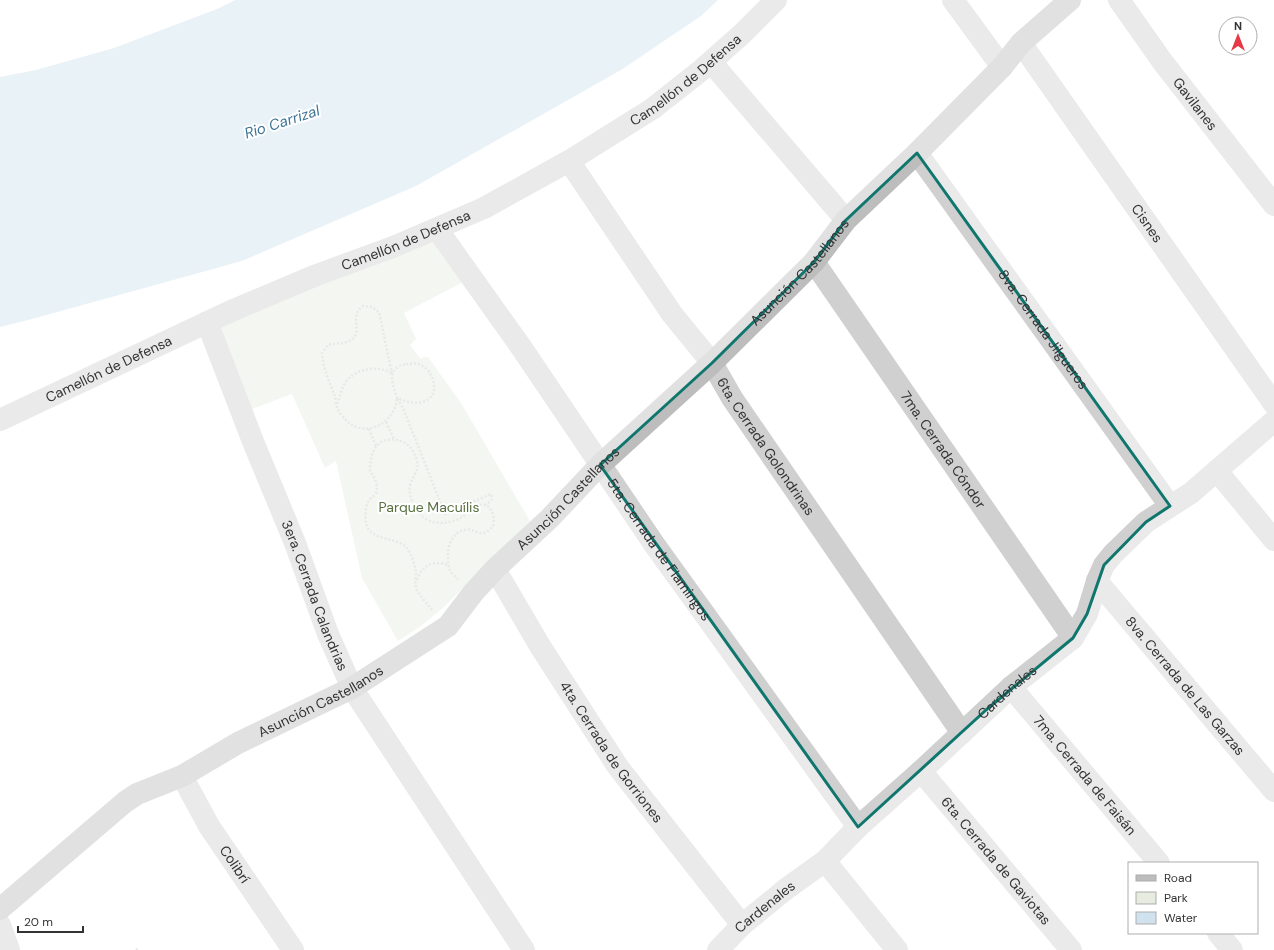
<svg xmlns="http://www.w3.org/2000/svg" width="1274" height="950" font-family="'DM Sans',sans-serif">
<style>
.green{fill:#e6ecdf}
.water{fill:#cfe2ee}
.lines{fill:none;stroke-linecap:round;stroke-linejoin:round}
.path{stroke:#cdcdcd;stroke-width:2.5;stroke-dasharray:2 2;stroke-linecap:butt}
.street{stroke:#d0d0d0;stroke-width:22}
.secondary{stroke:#bdbdbd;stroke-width:22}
.marked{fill:none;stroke:#0f766e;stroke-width:3;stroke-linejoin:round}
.labels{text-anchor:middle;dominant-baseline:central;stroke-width:4;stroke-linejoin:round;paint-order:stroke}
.street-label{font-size:14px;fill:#333;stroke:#fff}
.park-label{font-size:14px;fill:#56703f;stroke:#fff}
.water-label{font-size:15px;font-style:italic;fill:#3f7597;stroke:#fff}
</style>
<rect width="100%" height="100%" fill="#fff"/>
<!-- green -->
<path class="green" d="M437 233 469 279 404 313 416 339 410 345 420 358 428 357 461 403 530 521 444 607 421 626 398 641 362 578 336 461 325 468 292 394 244 412 214 323Z"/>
<!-- water -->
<path class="water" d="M235 0H718L701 16 621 70 416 186 242 261 32 319 0 327V77L36 70 114 48 217 9Z"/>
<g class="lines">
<!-- path -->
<path class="path" d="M406 364C410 364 415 363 419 364 436 371 441 398 422 402 413 404 404 401 397 398 392 383 386 368 406 364Z
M392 374 379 312 372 307 363 306C347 317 366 333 349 341 343 344 335 343 328 345L322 353C323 368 330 383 335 397 336 401 336 406 338 409 339 413 343 417 345 419 364 440 395 424 397 398L403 408 445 514 491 494 492 498 491 501 485 505
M337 404C340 397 341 390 345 383 355 368 377 365 392 373
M386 422 394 439
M369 429 376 446
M417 580C422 565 433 560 448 565
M432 610C427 603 419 596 416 588 415 583 416 577 416 572 415 564 411 554 406 547 397 537 369 541 366 523 365 517 365 508 368 502 370 498 375 496 376 493 379 484 374 477 370 471 370 453 376 436 397 440 401 441 407 443 410 447 415 453 420 464 416 472 414 477 411 481 410 486 408 497 415 508 422 516 432 526 451 524 462 517 467 514 471 508 476 506 490 500 496 515 493 526 491 528 489 531 486 532 480 535 476 531 471 530 456 527 448 542 448 554 448 567 448 571 458 579
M136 950 139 948"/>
<!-- street -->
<g class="street">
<path d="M953 0 1002 67"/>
<path id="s1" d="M1119 0 1162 61 1274 205"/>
<path id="s2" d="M1021 43 1274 404"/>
<path d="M711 62 846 220"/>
<path id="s3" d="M917 153 1170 506"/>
<path id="s4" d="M569 161 672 314 712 363 732 398 962 733"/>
<path id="s5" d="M437 229 521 347 654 544 858 827"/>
<path id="s6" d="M814 262 1073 638"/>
<path id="s7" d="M207 322 254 444 295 543 328 634 352 688 524 950"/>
<path id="s8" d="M0 420 229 312 314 276 393 247 484 208 569 161 652 109 699 72 742 34 776 0"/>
<path d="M1217 471 1274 540"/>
<path id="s9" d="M495 569 540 646 618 767 742 925"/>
<path id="s10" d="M1097 581 1274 791"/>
<path id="s11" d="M1011 687 1159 863"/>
<path id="s12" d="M921 771 1071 950"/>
<path id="s13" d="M182 776 209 826 293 950"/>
<path d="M825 861 897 950"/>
<path d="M0 925 9 950"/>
<path d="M1218 933 1232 950"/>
<path id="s14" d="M718 950 742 925 786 889 825 861 858 827 921 771 1011 687 1073 638 1087 614 1097 581 1104 565 1113 554 1146 522 1191 493 1274 421"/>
</g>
<!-- secondary -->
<path class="secondary" id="s15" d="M0 909 125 802 137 794 182 776 238 743 352 688 448 626 473 593 495 569 550 518 600 465 712 363 814 262 846 220 917 153 1002 67 1021 43 1070 0"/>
</g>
<!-- marked area -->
<path d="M0 0H1274V950H0ZM917 153 1170 506 1146 522 1104 565 1087 614 1073 638 986 710 858 827 600 465 712 363 814 262 846 220Z" fill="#fff" fill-opacity=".55" fill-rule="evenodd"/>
<path class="marked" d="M917 153 1170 506 1146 522 1104 565 1087 614 1073 638 986 710 858 827 600 465 712 363 814 262 846 220Z"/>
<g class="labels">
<!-- street labels -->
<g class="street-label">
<text stroke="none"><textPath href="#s8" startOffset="768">Camellón de Defensa</textPath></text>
<text stroke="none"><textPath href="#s1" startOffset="129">Gavilanes</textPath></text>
<text stroke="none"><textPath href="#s2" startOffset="220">Cisnes</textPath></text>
<text stroke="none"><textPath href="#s8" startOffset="444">Camellón de Defensa</textPath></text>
<text stroke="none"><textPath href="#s15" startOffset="1033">Asunción Castellanos</textPath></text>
<text stroke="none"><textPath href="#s3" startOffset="217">8va. Cerrada Jilgueros</textPath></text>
<text stroke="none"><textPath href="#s8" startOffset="120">Camellón de Defensa</textPath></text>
<text stroke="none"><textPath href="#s4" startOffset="347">6ta. Cerrada Golondrinas</textPath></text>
<text stroke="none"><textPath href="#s6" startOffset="228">7ma. Cerrada Cóndor</textPath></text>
<text stroke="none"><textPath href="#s15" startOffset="709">Asunción Castellanos</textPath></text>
<text stroke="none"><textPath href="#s5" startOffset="390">5ta. Cerrada de Flamingos</textPath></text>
<text stroke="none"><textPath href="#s7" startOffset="294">3era. Cerrada Calandrias</textPath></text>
<text stroke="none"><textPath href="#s10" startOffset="137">8va. Cerrada de Las Garzas</textPath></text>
<text stroke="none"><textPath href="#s14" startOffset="388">Cardenales</textPath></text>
<text stroke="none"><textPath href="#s15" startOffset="385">Asunción Castellanos</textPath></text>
<text stroke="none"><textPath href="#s9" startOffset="217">4ta. Cerrada de Gorriones</textPath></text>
<text stroke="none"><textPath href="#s11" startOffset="115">7ma. Cerrada de Faisán</textPath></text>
<text stroke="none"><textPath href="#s12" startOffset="117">6ta. Cerrada de Gaviotas</textPath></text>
<text stroke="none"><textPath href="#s13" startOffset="103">Colibrí</textPath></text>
<text stroke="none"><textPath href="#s14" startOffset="64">Cardenales</textPath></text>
</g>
<!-- park labels -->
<g class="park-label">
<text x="429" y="507">Parque Macuílis</text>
</g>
<!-- water labels -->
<g class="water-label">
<text transform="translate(282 122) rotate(-18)">Rio Carrizal</text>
</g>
</g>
<!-- legend -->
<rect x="1128" y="862" width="130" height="72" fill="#ffffff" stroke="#adadad"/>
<rect x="1136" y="875" width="20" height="6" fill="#bdbdbd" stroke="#adadad"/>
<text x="1164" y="882" font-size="12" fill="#333333">Road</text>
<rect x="1136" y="892" width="20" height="12" fill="#e6ecdf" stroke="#adadad"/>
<text x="1164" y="902" font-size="12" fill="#333333">Park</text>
<rect x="1136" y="912" width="20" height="12" fill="#cfe2ee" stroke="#adadad"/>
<text x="1164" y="922" font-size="12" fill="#333333">Water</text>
<!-- north arrow -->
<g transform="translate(1238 36)"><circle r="19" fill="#ffffff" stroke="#adadad"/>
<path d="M0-3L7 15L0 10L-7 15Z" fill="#e63946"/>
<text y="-6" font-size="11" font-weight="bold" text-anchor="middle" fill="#333333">N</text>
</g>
<!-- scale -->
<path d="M18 926v6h65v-6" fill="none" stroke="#333333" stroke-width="2"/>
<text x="24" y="926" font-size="12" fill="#333333" stroke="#ffffff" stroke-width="3" paint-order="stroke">20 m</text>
</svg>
